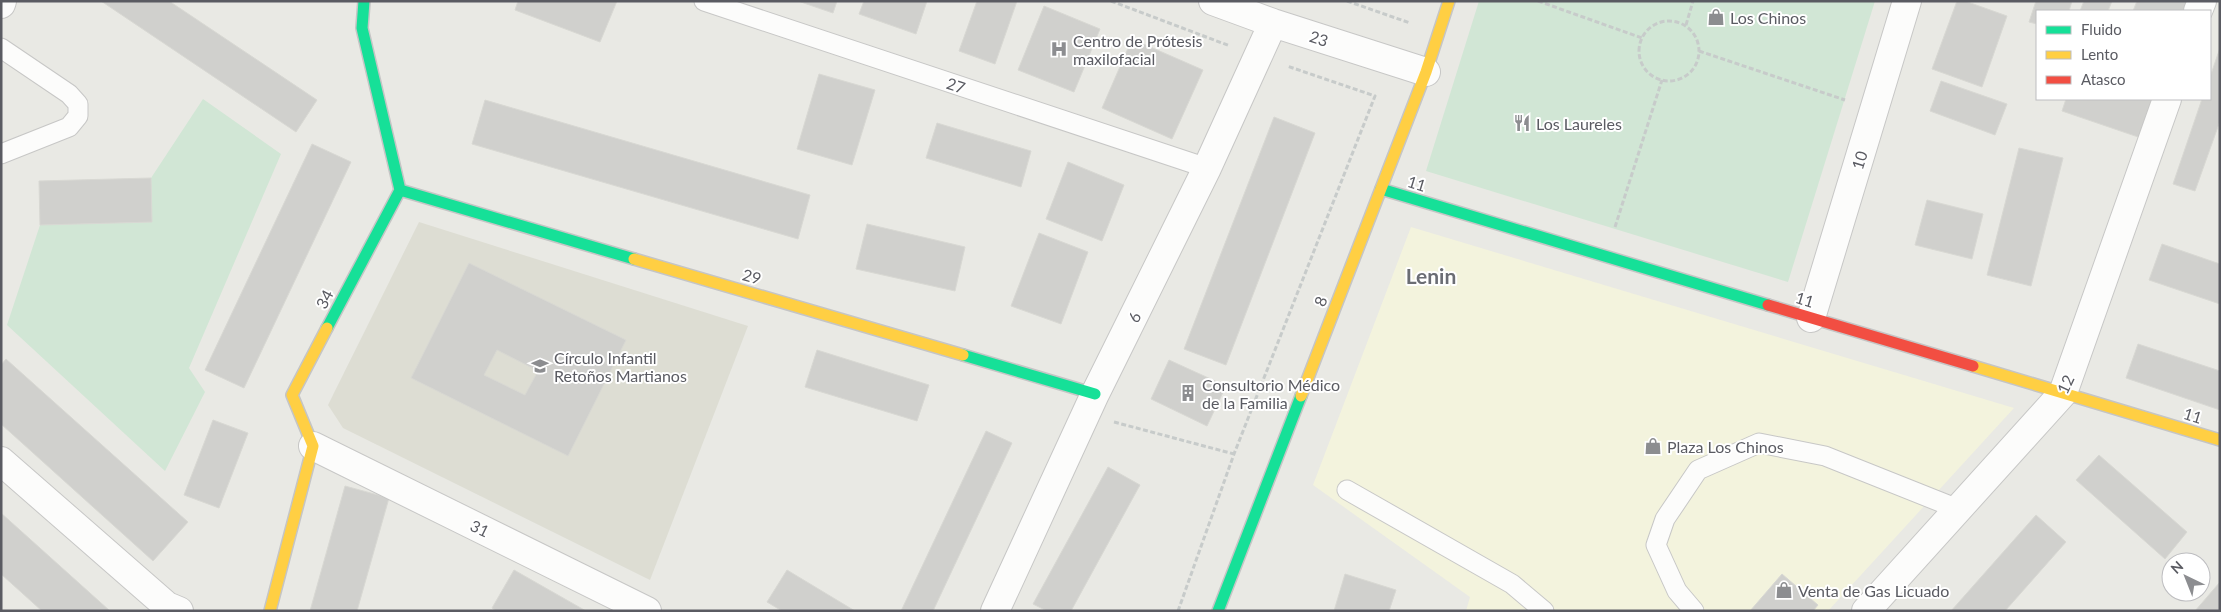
<svg xmlns="http://www.w3.org/2000/svg" width="2221" height="612" font-family="Lato,sans-serif">
<style>
.commercial{fill:#f3f3dd}
.education{fill:#ddddd3}
.green{fill:#d1e6d5}
.building{fill:#d0d0cd;stroke:#d8d8d3;fill-rule:evenodd}
.lines{fill:none;stroke-linecap:round;stroke-linejoin:round}
.lane-casing{stroke:#c7c7c6;stroke-width:21}
.street-casing{stroke:#c7c7c6;stroke-width:30}
.fast-casing{stroke:#c5c5c5;stroke-width:14}
.slow-casing{stroke:#c5c5c5;stroke-width:14}
.jam-casing{stroke:#c5c5c5;stroke-width:14}
.path{stroke:#c7cbca;stroke-width:3;stroke-dasharray:5 2.5;stroke-linecap:butt}
.lane{stroke:#fcfcfb;stroke-width:19}
.street{stroke:#fcfcfb;stroke-width:28}
.fast{stroke:#16e098;stroke-width:11}
.slow{stroke:#ffcf43;stroke-width:11}
.jam{stroke:#f24e42;stroke-width:11}
.labels{text-anchor:middle;dominant-baseline:central;stroke-width:4;stroke-linejoin:round;paint-order:stroke}
.poi-label{font-size:16px;fill:#5a5b62;stroke:#fff;text-anchor:start}
.street-label{font-size:16px;fill:#5a5b62;stroke:#fff}
.district-label{font-size:21px;font-weight:bold;fill:#6b6d74;stroke:#fff}
</style>
<rect width="100%" height="100%" fill="#e9e9e4"/>
<!-- commercial -->
<path class="commercial" d="M1411 227 2014 408 1828 611H1466L1470 597 1313 485Z"/>
<!-- education -->
<path class="education" d="M419 222 748 326 650 580 343 428 328 405Z"/>
<!-- green -->
<path class="green" d="M1479 1H1875L1788 282 1426 171Z
M203 99 281 154 189 368 205 392 165 471 7 325 40 225 152 222 151 178Z"/>
<!-- building -->
<path class="building" d="M101 1H169L317 100 296 132Z
M518 1H617L600 42 515 10Z
M798 1H837L833 13Z
M864 1H927L916 34 859 14Z
M977 1H1017L995 64 959 51Z
M1957 1H1965L2007 16 1982 87 1932 69Z
M2036 1H2072L2069 11H2037V24L2029 22Z
M2084 1H2112L2108 11H2080Z
M2137 1H2187L2183 11H2133Z
M1044 6 1100 29 1074 92 1018 70Z
M1132 39 1203 70 1172 139 1102 108Z
M2220 48V121L2195 191 2173 184 2202 99H2210V77Z
M819 74 875 90 852 165 797 149Z
M1941 81 2007 104 1995 135 1930 111Z
M2066 99H2158L2144 139 2062 111Z
M485 100 810 195 798 239 472 144Z
M1274 117 1315 133 1226 365 1184 349Z
M937 123 1031 151 1021 187 926 158Z
M312 144 351 162 244 388 205 370Z
M2019 148 2063 158 2031 286 1987 275Z
M1068 162 1124 185 1102 241 1046 219Z
M151 178 152 222 40 225 39 181Z
M1927 200 1983 214 1972 259 1915 245Z
M867 224 965 247 955 291 856 269Z
M1039 233 1088 252 1061 324 1011 306Z
M2162 244 2220 264V304L2149 280Z
M469 263 626 340 568 456 411 378ZM497 350 538 371 525 395 484 375Z
M2138 344 2220 371V410L2126 378Z
M817 350 929 385 917 421 805 387Z
M6 359 188 522 153 561 1 424V365Z
M1169 360 1226 386 1207 426 1151 399Z
M213 420 248 433 219 508 184 495Z
M986 431 1012 443 933 611H901Z
M2099 455 2187 532 2165 559 2076 480Z
M1108 467 1140 485 1071 611H1047L1033 604Z
M345 486 389 498 357 611H310Z
M1 513 110 611H42L1 574Z
M2036 515 2066 542 2005 611H1951Z
M514 570 586 611H496L492 608Z
M787 570 855 611H782L767 602Z
M1345 574 1396 590 1389 611H1334Z
M1782 574 1818 605 1813 611H1750Z
M2220 582V611H2195Z"/>
<g class="lines">
<!-- lane casing -->
<g class="lane-casing">
<path id="lane" d="M704 1 1207 168
M1 48 69 94 78 104V116L69 127 1 154
M1347 490 1512 584 1544 611
M1694 611 1677 591 1656 545 1665 519 1698 470 1759 443 1825 456 1958 509"/>
</g>
<!-- street casing -->
<g class="street-casing">
<path id="street" d="M1213 1 1273 23 1426 72
M1 4 2 1
M2198 11 2202 1
M1811 318 1907 1
M313 446 647 611
M1 461 167 606 179 611
M995 611 1095 394 1207 168 1273 23
M1866 611 2063 393 2167 99"/>
</g>
<!-- fast casing -->
<g class="fast-casing">
<path id="fast" d="M1381 189 1768 305
M400 190 634 259
M327 328 400 190 362 28 364 1
M963 355 1095 394
M1218 611 1301 396"/>
</g>
<!-- slow casing -->
<g class="slow-casing">
<path id="slow" d="M634 259 963 355
M1973 366 2220 440
M1301 396 1426 72 1449 1
M270 611 313 446 292 395 327 328"/>
</g>
<!-- jam casing -->
<g class="jam-casing">
<path id="jam" d="M1768 305 1973 366"/>
</g>
<!-- path -->
<path class="path" d="M1111 1 1230 46
M1347 1 1410 23
M1538 1 1642 38
M1639 51a30 30 0 1 1 60 0a30 30 0 1 1-60 0Z
M1686 25 1693 1
M1699 51 1845 100
M1615 227 1662 80
M1114 422 1234 454
M1178 611 1234 454 1375 96 1287 66"/>
<!-- lane -->
<use href="#lane" class="lane"/>
<!-- street -->
<use href="#street" class="street"/>
<!-- fast -->
<use href="#fast" class="fast"/>
<!-- slow -->
<use href="#slow" class="slow"/>
<!-- jam -->
<use href="#jam" class="jam"/>
</g>
<!-- icons -->
<defs>
<g id="shop-bare" transform="scale(1.35)"><path d="M-5-2.5h2.3a2.7 3.5 0 0 1 5.4 0H5L5.5 6h-11ZM-1.5-2.5h3a1.5 2.3 0 0 0-3 0Z" fill="#8c8d90" stroke="#fff" stroke-width="2.5" paint-order="stroke"/></g>
<g id="hospital-bare" transform="scale(1.35)"><path d="M-5-5h3v3.5h4V-5h3V5h-3V1.5h-4V5h-3Z" fill="#8c8d90" stroke="#fff" stroke-width="2.5" paint-order="stroke"/></g>
<g id="restaurant-bare" transform="scale(1.35)"><path d="M-5-6h1v4h1v-4h1v4h1v-4h1v5L-1.5 .5V6h-2V.5L-5-1ZM5-6V6H3V1.5H1.5Q1.5-4 5-6Z" fill="#8c8d90" stroke="#fff" stroke-width="2.5" paint-order="stroke"/></g>
<g id="school-bare" transform="scale(1.35)"><path d="M0-5L7-2L0 1L-7-2ZM-4 1L0 2.5L4 1V4Q0 6-4 4Z" fill="#8c8d90" stroke="#fff" stroke-width="2.5" paint-order="stroke"/></g>
<g id="building-bare" transform="scale(1.35)"><path d="M-4-6H4V6H1V3H-1V6H-4ZM-2.5-4.3h1.7v1.8h-1.7ZM.8-4.3h1.7v1.8H.8ZM-2.5-1h1.7V.8h-1.7ZM.8-1h1.7V.8H.8Z" fill="#8c8d90" stroke="#fff" stroke-width="2.5" paint-order="stroke"/></g>
</defs>
<g fill-rule="evenodd">
<use href="#shop-bare" x="1716" y="17"/>
<use href="#hospital-bare" x="1059" y="49"/>
<use href="#restaurant-bare" x="1522" y="123"/>
<use href="#school-bare" x="540" y="366"/>
<use href="#building-bare" x="1188" y="393"/>
<use href="#shop-bare" x="1653" y="446"/>
<use href="#shop-bare" x="1784" y="590"/>
</g>
<g class="labels">
<!-- poi labels -->
<g class="poi-label">
<text x="1730" y="17">Los Chinos</text>
<text x="1073" y="40">Centro de Prótesis<tspan x="1073" dy="18">maxilofacial</tspan></text>
<text x="1536" y="123">Los Laureles</text>
<text x="554" y="357">Círculo Infantil<tspan x="554" dy="18">Retoños Martianos</tspan></text>
<text x="1202" y="384">Consultorio Médico<tspan x="1202" dy="18">de la Familia</tspan></text>
<text x="1667" y="446">Plaza Los Chinos</text>
<text x="1798" y="590">Venta de Gas Licuado</text>
</g>
<!-- street labels -->
<g class="street-label">
<text transform="translate(1319 38) rotate(18)">23</text>
<text transform="translate(956 85) rotate(18)">27</text>
<text transform="translate(1859 160) rotate(-73)">10</text>
<text transform="translate(1417 183) rotate(17)">11</text>
<text transform="translate(752 276) rotate(16)">29</text>
<text transform="translate(324 299) rotate(-62)">34</text>
<text transform="translate(1805 299) rotate(17)">11</text>
<text transform="translate(1320 301) rotate(-69)">8</text>
<text transform="translate(1134 317) rotate(-64)">6</text>
<text transform="translate(2065 384) rotate(-65)">12</text>
<text transform="translate(2193 415) rotate(17)">11</text>
<text transform="translate(480 528) rotate(26)">31</text>
</g>
<!-- district labels -->
<g class="district-label">
<text x="1431" y="275">Lenin</text>
</g>
</g>
<!-- border -->
<rect width="2221" height="612" fill="none" stroke="#5a5b62" stroke-width="5"/>
<!-- legend -->
<rect x="2036" y="10" width="175" height="90" fill="#ffffff" stroke="#bdbdc0"/>
<rect x="2046" y="26" width="25" height="8" fill="#16e098" stroke="#bdbdc0"/>
<text x="2081" y="35" font-size="15" fill="#5a5b62">Fluido</text>
<rect x="2046" y="51" width="25" height="8" fill="#ffcf43" stroke="#bdbdc0"/>
<text x="2081" y="60" font-size="15" fill="#5a5b62">Lento</text>
<rect x="2046" y="76" width="25" height="8" fill="#f24e42" stroke="#bdbdc0"/>
<text x="2081" y="85" font-size="15" fill="#5a5b62">Atasco</text>
<!-- north arrow -->
<g transform="translate(2186 577) rotate(317)"><circle r="24" fill="#ffffff" stroke="#bdbdc0"/>
<path d="M0-4L9 19L0 12L-9 19Z" fill="#8c8d90"/>
<text y="-8" font-size="14" font-weight="bold" text-anchor="middle" fill="#5a5b62">N</text>
</g>
</svg>
